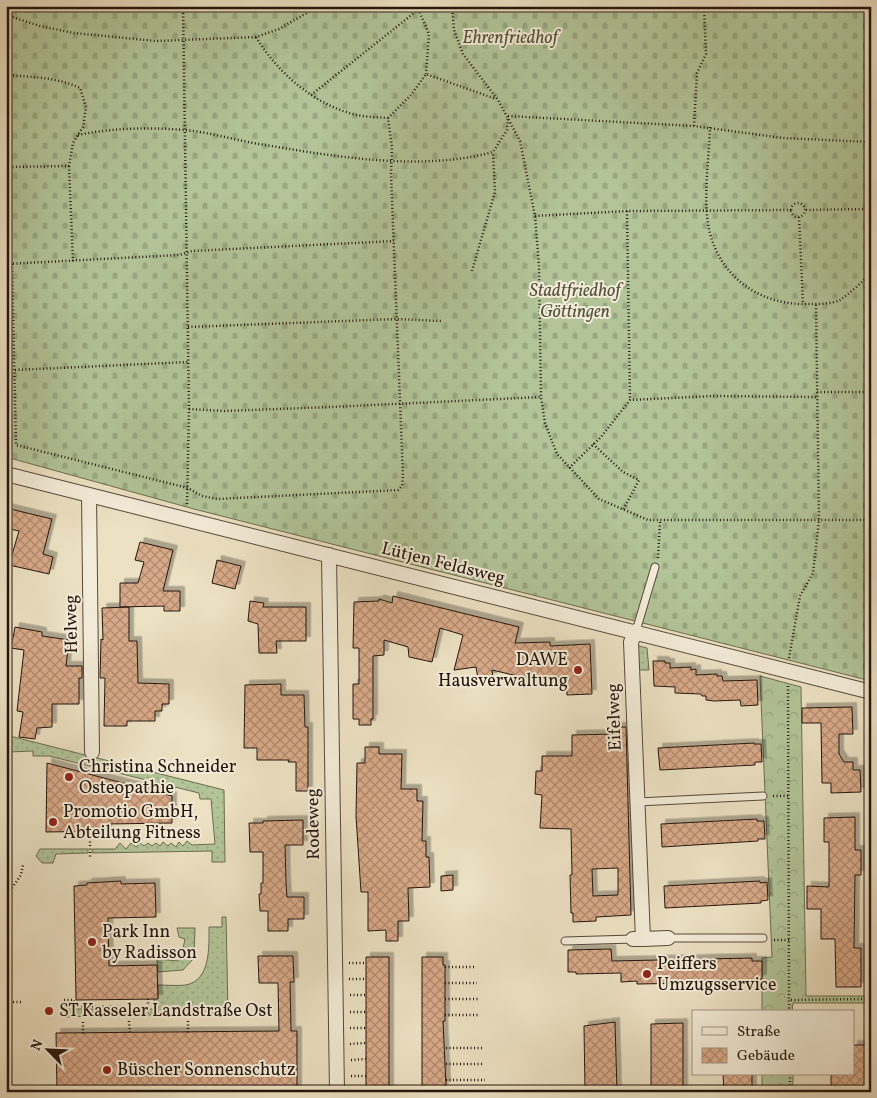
<svg xmlns="http://www.w3.org/2000/svg" width="877" height="1098" font-family="Vollkorn,serif">
<style>
.grass{fill:url(#grass-dots);stroke:#6b6d53}
.forest{fill:url(#forest-crowns);stroke:#6b6d53}
.cemetery{fill:url(#cemetery-stones);stroke:#6b6d53}
.building{fill:url(#building-cross-hatch);stroke:#24160e;fill-rule:evenodd;filter:url(#shadow)}
.lines{fill:none;stroke-linecap:round;stroke-linejoin:round}
.lane-casing{stroke:#56493b;stroke-width:9}
.street-casing{stroke:#56493b;stroke-width:16}
.path{stroke:#24160e;stroke-width:2.5;stroke-dasharray:1 2.5;stroke-linecap:butt}
.lane{stroke:#f3ecd8;stroke-width:7}
.street{stroke:#f3ecd8;stroke-width:14}
.poi-dot{fill:#8f2418;stroke:#f3ecd8;stroke-width:2}
.labels{text-anchor:middle;dominant-baseline:central;stroke-width:4;stroke-linejoin:round;paint-order:stroke}
.park-label{font-size:18px;font-style:italic;fill:#56533e;stroke:#f3ecd8}
.street-label{font-size:18px;fill:#24160e;stroke:#f3ecd8}
.poi-label{font-size:18px;fill:#24160e;stroke:#f3ecd8;text-anchor:start}
</style>
<defs>
<pattern id="grass-dots" width="8" height="8" patternUnits="userSpaceOnUse" patternTransform="scale(1.25)"><rect width="8" height="8" fill="#b2c498"/><path d="M2 2h.1M6 6h.1" fill="none" stroke="#99a882" stroke-width="1.8" stroke-linecap="round"/></pattern>
<pattern id="forest-crowns" width="20" height="18" patternUnits="userSpaceOnUse" patternTransform="scale(1.25)"><rect width="20" height="18" fill="#b2c498"/><path d="M2 6a3 3 0 1 1 6 0M12 15a3 3 0 1 1 6 0" fill="none" stroke="#99a882"/></pattern>
<pattern id="cemetery-stones" width="16" height="16" patternUnits="userSpaceOnUse" patternTransform="scale(1.25)"><rect width="16" height="16" fill="#b2c498"/><path d="M2 7V4a2 2 0 0 1 4 0v3zM10 15v-3a2 2 0 0 1 4 0v3z" fill="#99a882"/></pattern>
<pattern id="building-cross-hatch" width="8" height="8" patternUnits="userSpaceOnUse" patternTransform="scale(1.25)"><rect width="8" height="8" fill="#d9aa89"/><path d="M0 0l8 8M0 8l8-8" fill="none" stroke="#b0896e"/></pattern>
<filter id="shadow"><feDropShadow dx="4.5" dy="-4.5" stdDeviation="0" flood-color="#0004"/></filter>
</defs>
<rect width="100%" height="100%" fill="#ece1c3"/>
<filter id="stains"><feTurbulence type="fractalNoise" baseFrequency=".004" numOctaves="4"/><feColorMatrix values="0 0 0 0 .2 0 0 0 0 .09 0 0 0 0 .02 0 0 0 .5 -.17"/></filter>
<radialGradient id="worn" r=".72"><stop offset=".6" stop-color="#630" stop-opacity="0"/><stop offset="1" stop-color="#630" stop-opacity=".3"/></radialGradient>
<!-- grass -->
<path class="grass" d="M639 646 647 648 649 670H638L636 650Z
M6 735 224 790 225 862H212V851L92 853V849H115L120 843 126 849 131 843 136 847 140 843 144 846 148 843 152 846 156 843 160 846 163 842 168 846 171 843 176 847 179 842 183 846 187 841 192 845 215 844 211 799H200L199 793 49 756H33V751L8 752Z
M40 849H88V853L56 854 53 863H42L36 856Z
M222 917H226L228 1013 64 1017V1003L71 1004 72 1009H154V999L158 998V985C167 985 177 986 186 985 211 980 209 946 209 927H222Z
M177 928H195L194 958 183 970 158 972 157 959 178 961 181 958 185 939 179 937Z"/>
<!-- forest -->
<path class="forest" d="M760 676 801 687 806 996H871V1003H793L792 1012H762V958L772 957Z
M762 1074H793V1092H762Z"/>
<!-- cemetery -->
<path class="cemetery" d="M6 6H871V681L194 509 6 457Z"/>
<!-- building -->
<path class="building" d="M6 508 52 519 43 554 53 557 49 574 9 565 19 531 6 528Z
M140 542 173 550 163 591H180V611H164V606L120 607V583H138L144 562 135 560Z
M217 560 241 566 235 589 212 583Z
M393 596 519 627 515 643 550 642V646L590 644 592 694 567 695 566 677 526 678 492 670 493 677 478 679 476 667 454 670 463 635 440 628 432 662 409 657 408 647 384 640V655L373 656V719H371V725H359V719H353V684H359V648H353L354 602 379 601V599L392 603Z
M250 601 264 603 263 607H306V641H276L277 653H259L258 624 248 621Z
M129 607V641H137L138 683 169 684V704H162V711H155V721H127V726H104L105 678H100L101 639 103 640 102 608Z
M15 627 42 632V636L69 640 66 666H82V678H79V704H52V727L37 728 35 739 19 737 23 712 17 711 24 650 11 648Z
M653 661H665V663H670V668L691 667V670L696 669V675L717 674V676H722L723 681 757 680 758 705 741 706 740 700 714 701 706 700V696H702L701 694 675 693V687L654 686Z
M281 684V695H304L305 727H308V791H296V762H288L289 760H257V748H244L245 685Z
M852 707 853 734H839V754L844 762H853V770H860L861 792 831 793V783H822L821 723H802V708Z
M614 727H626L631 915 596 917V921L573 922V913H571L570 875H572L571 829 540 828 542 795 535 794 536 771H542V756H572V735L614 734ZM618 868V895L593 896 592 869Z
M754 743V744H761L762 762H755V765L660 770 658 748Z
M365 747H379V754H402L401 789H417V801H423L422 841H426V857H429L430 887 408 888 409 921H398V941H386V930L368 931V892H361L356 816 357 763H365Z
M47 763 172 796V823L107 824V831L46 832Z
M855 817V850H861V875H855L854 948H861V987H836L835 939H821V909H807V886L829 887V842H824V818Z
M757 819V821H764L765 839H758V841L662 847 661 824Z
M303 820V845H285L286 883 287 897H304V919H288V931H268V911H260L259 894H261V883H263V852H250L249 823H263V821Z
M453 875V890L441 891V876Z
M121 881V884L155 883 156 917 108 918 109 966 157 965 158 999 76 1000 74 886 87 885V883Z
M760 881V883L767 882 768 900 761 901V903L665 908 664 886Z
M611 949 612 961 752 958V961H762V979L752 980V982L637 984V981L621 982V973L576 974V972H568V950Z
M258 956H293L294 982H290L291 1031H297V1092H57L56 1033 279 1031 278 983H259Z
M366 957H389V1092H366Z
M422 957H443V965H445V1021H443L446 1086H443V1092H422Z
M615 1022 617 1092H585L584 1026Z
M683 1023V1092H651V1024Z
M853 1045H870L871 1092H831V1074H853Z
M723 1074H752V1092H724Z"/>
<g class="lines">
<!-- lane casing -->
<g class="lane-casing">
<path id="lane" d="M636 631 655 567
M637 802 763 796
M668 938H763
M565 941 633 939"/>
</g>
<!-- street casing -->
<g class="street-casing">
<path id="street" d="M6 474 871 692
M89 495 92 752
M329 555 337 1092
M633 939H643L631 642 636 631
M643 939 668 938"/>
</g>
<!-- path -->
<path class="path" d="M183 6 189 409 187 505
M417 6 429 34 426 74
M452 6 454 30 463 54 498 100 520 141 535 216 539 266 541 397 545 423 557 454 599 499 648 520H871
M6 15 40 26 74 33 156 41 256 37 279 29 319 6
M6 75C32 77 56 77 80 88L86 107 83 127 73 143 69 166 6 167
M311 95 419 9
M508 116 694 126 783 138 871 142
M388 118 411 95 426 74 496 99
M694 126 697 73 706 54 704 6
M710 127C709 160 702 203 710 233 722 280 763 306 810 304 818 304 832 304 840 300 850 293 863 282 871 272
M78 135C112 128 149 127 184 130 209 132 234 140 259 144 332 156 420 172 493 152L507 130 508 117
M69 166 73 262
M791 210a7 7 0 1 1 14 0a7 7 0 1 1-14 0Z
M806 210 871 209
M627 211 630 400
M535 216 627 211 791 210
M799 217 803 304
M6 264 179 255 192 251 394 241
M12 264 16 445 188 488 202 496 217 499 398 490 402 486 403 477 391 174 392 147 388 118C374 117 359 117 346 112 309 100 276 70 256 37
M472 271 495 192 493 152
M188 327 396 319 441 321
M15 370 188 362
M817 392H871
M189 409 224 411 331 407 541 397
M593 444 623 472 639 480 623 510
M569 468 601 437 630 400 713 396 817 397
M658 558 660 522
M789 658 800 596 813 573 819 521 816 304
M788 686 789 1000
M773 796H789
M90 838V859
M12 888 21 875 23 865
M774 940H789
M349 963H365
M445 967H476
M349 979H366
M445 983H477
M350 995H366
M445 999H479
M64 1000H74V1007C99 1005 123 1008 148 1007V999
M6 1002H23
M350 1012H366
M789 1012V1000L871 999
M445 1015H480
M6 1019V1020
M129 1021 130 1034
M188 1021V1033
M83 1022V1035
M350 1028H366
M350 1044 366 1043
M446 1048H483
M351 1060 366 1059
M446 1064H484
M790 1074V1092
M351 1076H366
M446 1080H485
M352 1092H366"/>
<!-- lane -->
<use href="#lane" class="lane"/>
<!-- street -->
<use href="#street" class="street"/>
</g>
<!-- markers -->
<g class="poi-dot">
<circle cx="578" cy="670" r="5"/>
<circle cx="69" cy="777" r="5"/>
<circle cx="53" cy="822" r="5"/>
<circle cx="92" cy="942" r="5"/>
<circle cx="647" cy="974" r="5"/>
<circle cx="49" cy="1011" r="5"/>
<circle cx="107" cy="1070" r="5"/>
</g>
<g class="labels">
<!-- park labels -->
<g class="park-label">
<text x="510" y="38">Ehrenfriedhof</text>
<text x="575" y="291">Stadtfriedhof<tspan x="575" dy="21">Göttingen</tspan></text>
</g>
<!-- street labels -->
<g class="street-label">
<text transform="translate(443 564) rotate(14)">Lütjen Feldsweg</text>
<text transform="translate(72 624) rotate(-91)">Helweg</text>
<text transform="translate(615 717) rotate(-92)">Eifelweg</text>
<text transform="translate(314 824) rotate(-91)">Rodeweg</text>
</g>
<!-- poi labels -->
<g class="poi-label">
<text x="568" y="660" text-anchor="end">DAWE<tspan x="568" dy="21">Hausverwaltung</tspan></text>
<text x="79" y="767">Christina Schneider<tspan x="79" dy="21">Osteopathie</tspan></text>
<text x="63" y="812">Promotio GmbH,<tspan x="63" dy="21">Abteilung Fitness</tspan></text>
<text x="102" y="932">Park Inn<tspan x="102" dy="21">by Radisson</tspan></text>
<text x="657" y="964">Peiffers<tspan x="657" dy="21">Umzugsservice</tspan></text>
<text x="59" y="1011">ST Kasseler Landstraße Ost</text>
<text x="117" y="1070">Büscher Sonnenschutz</text>
</g>
</g>
<!-- margin -->
<rect width="877" height="1098" fill="none" stroke="#ece1c3" stroke-width="25"/>
<rect x="8" y="8" width="862" height="1083" fill="none" stroke="#24160e" stroke-width="2.5"/>
<rect x="12" y="12" width="852" height="1073" fill="none" stroke="#24160e"/>
<!-- legend -->
<rect x="692" y="1010" width="162" height="65" fill="#f3ecd8" stroke="#a09687"/>
<rect x="702" y="1027" width="25" height="8" fill="#f3ecd8" stroke="#a09687"/>
<text x="737" y="1036" font-size="15" fill="#24160e">Straße</text>
<rect x="702" y="1048" width="25" height="15" fill="url(#building-cross-hatch)" stroke="#a09687"/>
<text x="737" y="1060" font-size="15" fill="#24160e">Gebäude</text>
<!-- north arrow -->
<g transform="translate(48 1050) rotate(294)" stroke="#f3ecd8" stroke-width="4" paint-order="stroke">
<path d="M0-4L9 19L0 12L-9 19Z" fill="#24160e"/>
<text y="-8" font-size="14" font-weight="bold" text-anchor="middle" fill="#24160e">N</text>
</g>
<rect width="100%" height="100%" filter="url(#stains)"/>
<rect width="100%" height="100%" fill="url(#worn)"/>
</svg>
